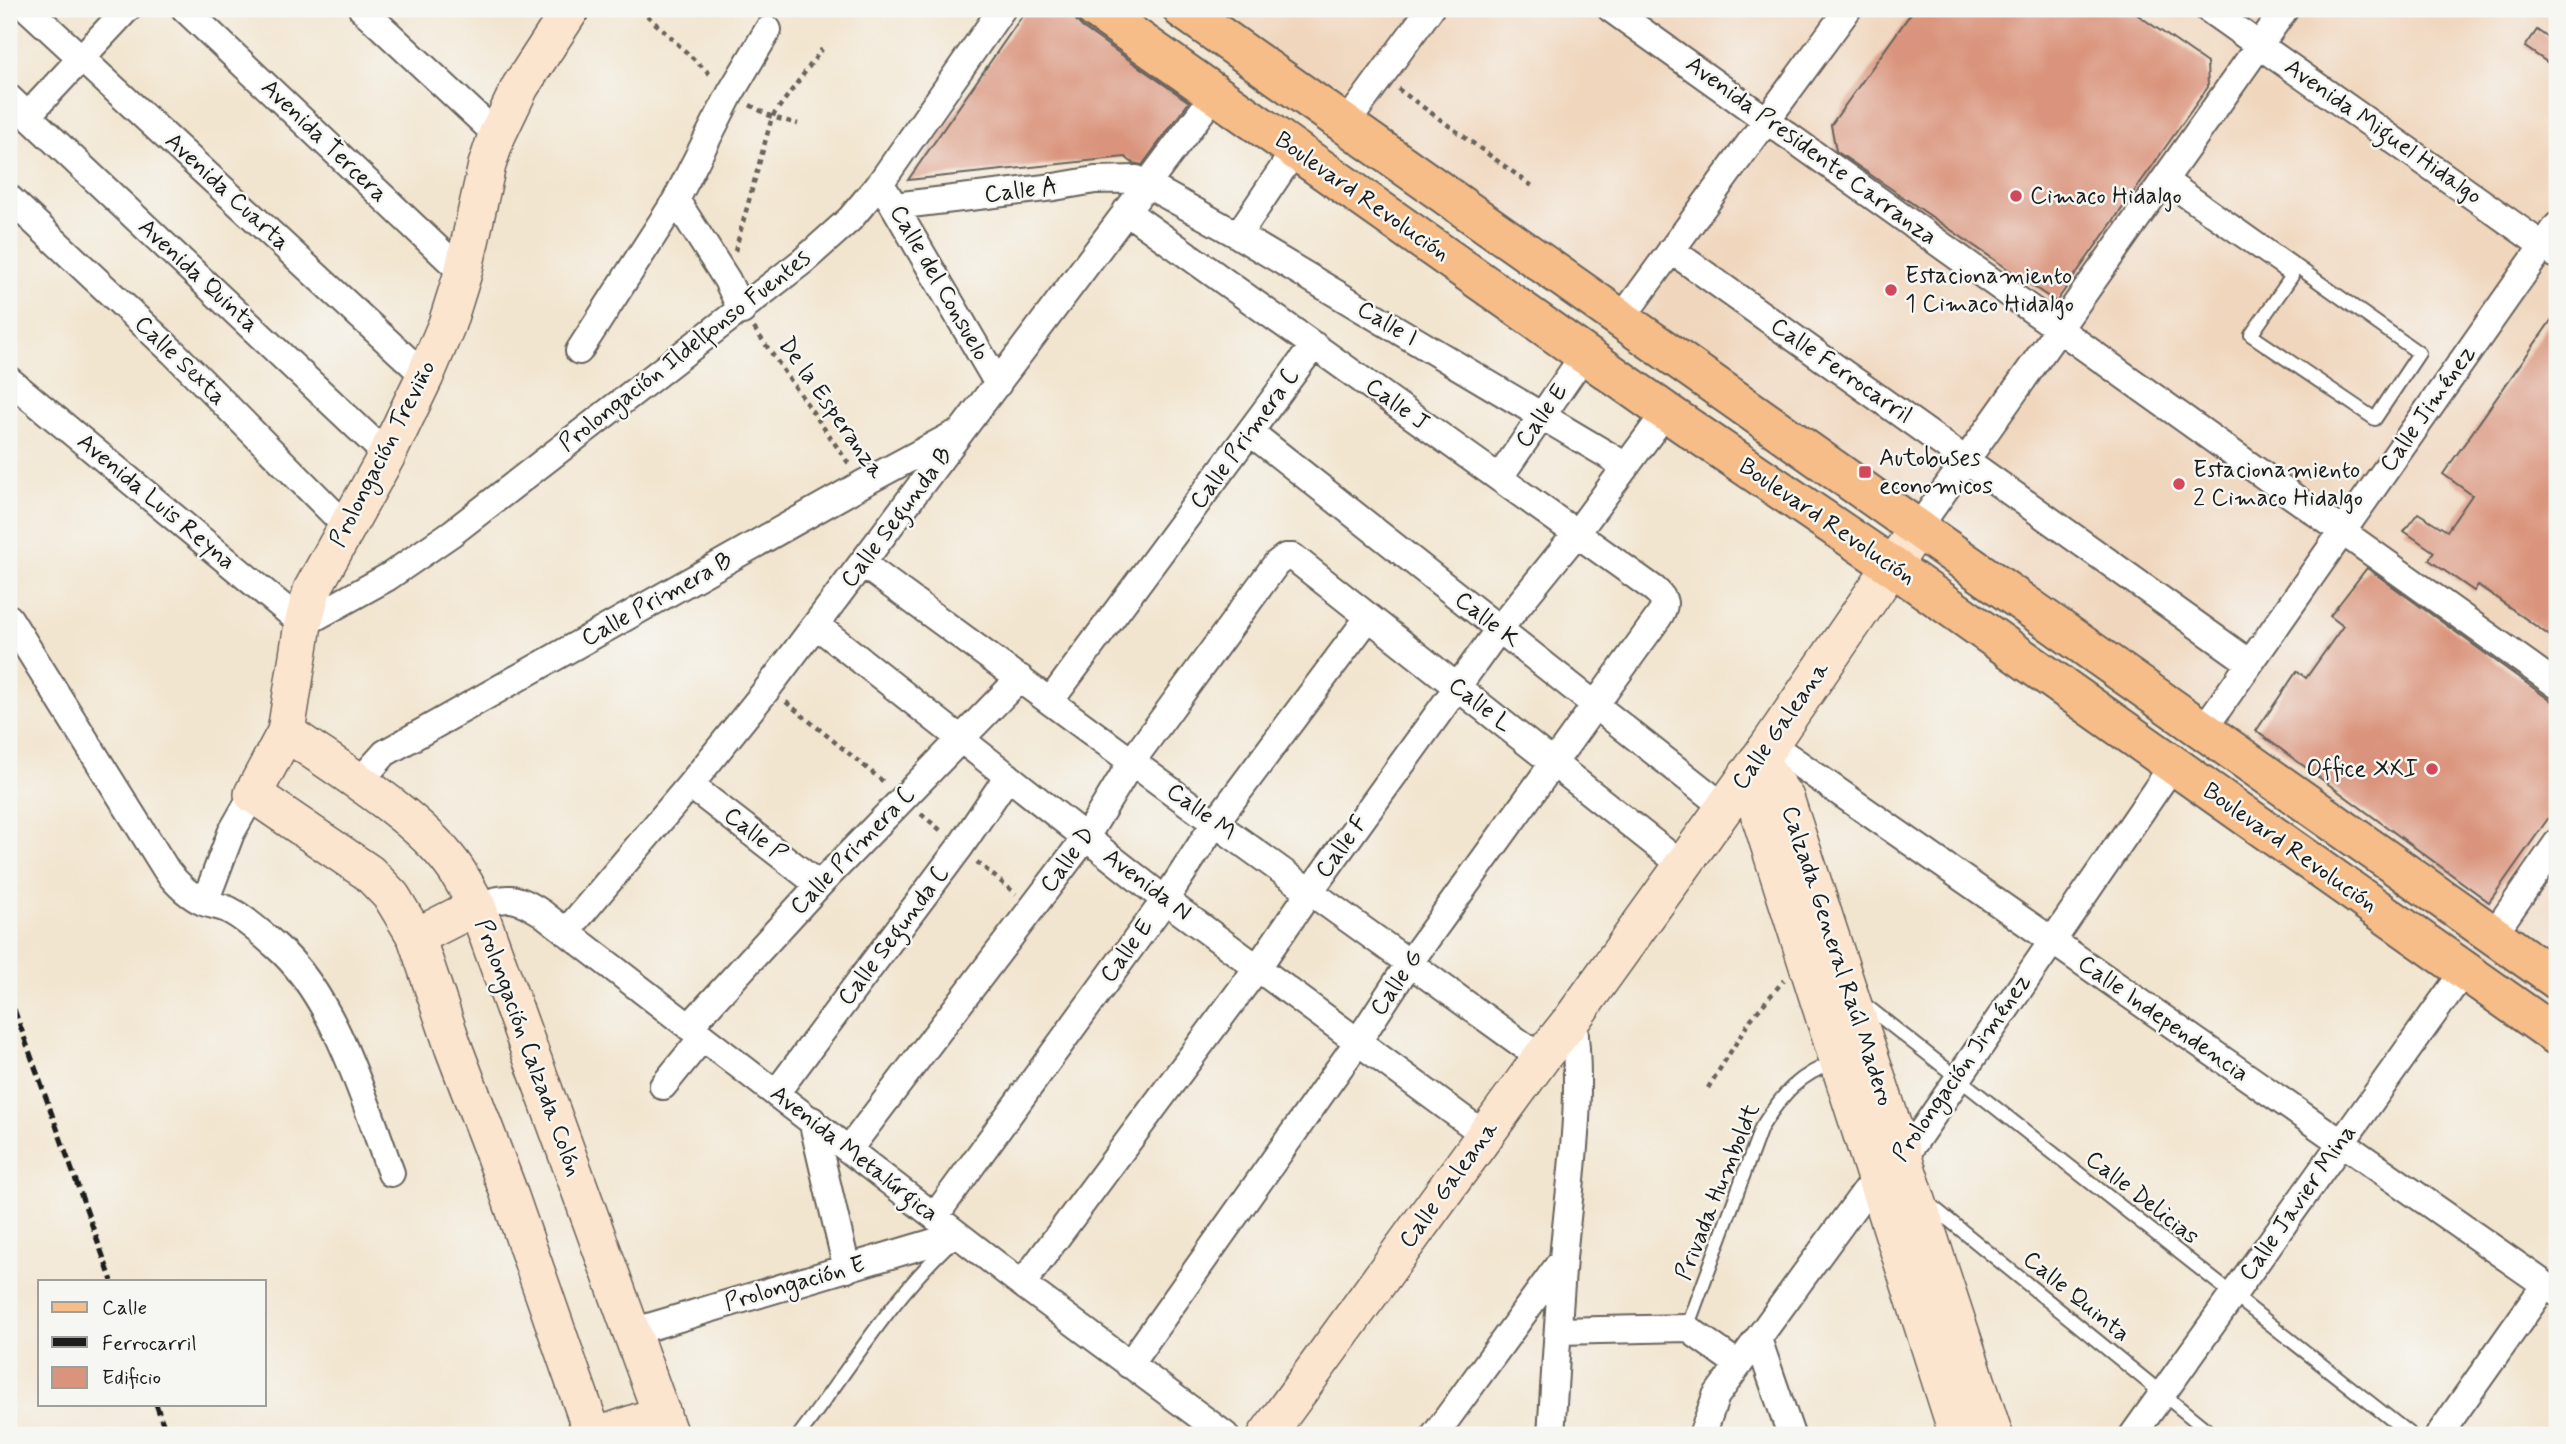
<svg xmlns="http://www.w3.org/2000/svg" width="2566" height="1444" font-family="Mynerve,sans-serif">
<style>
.built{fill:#f0d6bc}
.building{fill:#da947d}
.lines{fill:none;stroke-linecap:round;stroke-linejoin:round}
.lane-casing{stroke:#67625b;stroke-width:16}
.street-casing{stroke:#67625b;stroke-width:30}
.secondary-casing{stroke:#67625b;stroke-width:40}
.primary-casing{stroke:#67625b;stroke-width:42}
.path{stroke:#67625b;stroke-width:4.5;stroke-dasharray:5 5;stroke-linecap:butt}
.lane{stroke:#fff;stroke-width:12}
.street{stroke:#fff;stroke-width:26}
.secondary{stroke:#fce5cf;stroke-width:37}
.primary{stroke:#f7bd88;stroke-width:38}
.rail{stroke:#1c1c1c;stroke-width:5;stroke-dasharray:10 5;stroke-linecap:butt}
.poi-dot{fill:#d1495b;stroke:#f6f6f2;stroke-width:2.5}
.labels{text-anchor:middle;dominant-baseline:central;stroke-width:5;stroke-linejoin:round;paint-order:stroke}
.street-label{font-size:24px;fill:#1c1c1c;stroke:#f6f6f2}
.poi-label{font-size:24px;fill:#1c1c1c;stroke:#f6f6f2;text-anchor:start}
</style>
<rect width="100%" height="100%" fill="#f6f6f2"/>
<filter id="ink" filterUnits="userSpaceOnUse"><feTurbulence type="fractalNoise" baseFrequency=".0143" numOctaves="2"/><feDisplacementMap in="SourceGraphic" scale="14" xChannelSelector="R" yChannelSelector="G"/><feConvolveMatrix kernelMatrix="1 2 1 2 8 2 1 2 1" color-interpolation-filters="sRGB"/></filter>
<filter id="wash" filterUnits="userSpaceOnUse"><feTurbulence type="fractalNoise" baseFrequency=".00686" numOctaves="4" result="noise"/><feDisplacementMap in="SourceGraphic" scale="28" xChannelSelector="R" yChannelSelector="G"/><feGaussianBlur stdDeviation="1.57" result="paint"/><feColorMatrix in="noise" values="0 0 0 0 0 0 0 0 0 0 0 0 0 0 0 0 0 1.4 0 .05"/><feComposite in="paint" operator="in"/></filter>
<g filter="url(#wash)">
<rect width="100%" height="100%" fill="#f2e5cf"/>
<!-- built -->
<path class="built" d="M1164 9H2557V1004L2489 956Z"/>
<g id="blocks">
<!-- building -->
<path class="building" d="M1027 9H1069L1074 13 1075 19 1082 27 1189 102 1142 165 1133 163 1125 157 908 180Z
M1914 9H2129L2207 63 2208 87 2056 302 1836 151 1831 125Z
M2537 30 2557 44V69L2525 47Z
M2557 312V641L2478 585 2474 591 2429 560 2434 552 2404 531 2418 513 2447 531 2472 495 2443 474Z
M2367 568 2557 705V806L2489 902 2256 731 2297 671 2306 678 2343 626 2330 616Z"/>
</g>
</g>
<g filter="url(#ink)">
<use href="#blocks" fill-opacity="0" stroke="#67625b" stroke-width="2"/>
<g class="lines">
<!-- lane casing -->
<g class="lane-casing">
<path id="lane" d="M2161 185 2292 276 2251 335 2375 419 2419 353 2168 175
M1864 1004 2411 1435
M1928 1203 2213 1435
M1687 1328 1761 1128C1783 1093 1798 1075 1837 1061
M799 1435C848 1371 889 1301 948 1245"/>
</g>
<!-- street casing -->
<g class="street-casing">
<path id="street" d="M28 9 425 376
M185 9 463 273
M362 9 497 135
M1611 9 2557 685
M2208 9 2556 255
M9 98 387 455
M28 115 127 9
M1346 124 1430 9
M886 192 998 384
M9 198 173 352 348 528
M676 200 727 280 742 311
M894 206 1054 187 1095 180 1137 179 1238 235 1626 466
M1126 211 1654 589C1666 599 1667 605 1658 618L1410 962 1357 1043 1129 1365
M1238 235 1295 150
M1671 250 2250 663
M1621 319 1848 9
M579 351 676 200 730 94 768 30
M9 380 303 624 388 577 452 533 803 261 850 219 881 182 1002 9
M1250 432 1724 807
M1499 478 1584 355
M1918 528 2285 9
M863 564 1215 823 1541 1058
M9 618 167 871C177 884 188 895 203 902 211 905 221 906 229 910 245 918 262 934 276 946 335 997 364 1100 391 1173
M816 625 1165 900 1485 1135
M1051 700 1314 345
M2203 730 2557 226
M1770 744 2557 1293
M358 783 385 753 862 484 953 435
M690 785 819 885
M205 902 231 833 253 794
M477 906C508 896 514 895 542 913L1022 1284 1225 1435
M566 932 690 785 768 688 1215 94
M2493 935 2557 843
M689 1027 819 885 1020 678
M663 1086 702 1038
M776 1093 960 847 1008 776
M812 1120 847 1269
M849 1149 1086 837 1132 761 1276 564 1285 557H1293L1682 865
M935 1216 1165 900 1215 823 1368 618
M1022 1284 1258 967 1311 890 1499 629 1576 534 1666 412
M1558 1331 1687 1328 1739 1365
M632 1332 958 1235
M1758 1339 1791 1435
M1435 1435 1563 1259
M1551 1435C1555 1376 1558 1317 1563 1259 1570 1178 1584 1099 1573 1018
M1702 1435 1716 1396 1875 1178 1903 1159 2173 765
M2133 1435 2464 971
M2439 1435 2545 1285"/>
</g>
<!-- secondary casing -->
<g class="secondary-casing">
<path id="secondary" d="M571 9 520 87 497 135 487 165 463 273 447 324 425 376 387 455 312 590 303 624 286 732 253 794 369 873 392 897 416 937 454 1049 507 1188 593 1435
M286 732C338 769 415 814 452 864 462 877 469 892 477 906L669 1435
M1758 760 1785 798 1994 1435
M1747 775 1958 1435
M416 937 477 906
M601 1435 662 1414
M1267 1435 1541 1058 1573 1018 1770 744 1918 528"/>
</g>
<!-- primary casing -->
<g class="primary-casing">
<path id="primary" d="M1095 9 1666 412 1892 566 2557 1036
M1182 9 2557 980"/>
</g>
<!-- path -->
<path class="path" d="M640 9 713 77
M1398 89 1535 188
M750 105 772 117 798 124
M735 251 772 117 822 49
M754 328 849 464
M786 702 885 783
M921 814 944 833
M977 862 1016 894
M1708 1088 1751 1019 1784 980"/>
<!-- lane -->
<use href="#lane" class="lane"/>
<!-- street -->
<use href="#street" class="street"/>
<!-- secondary -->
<use href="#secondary" class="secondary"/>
<!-- primary -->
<use href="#primary" class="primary"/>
<!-- rail -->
<path class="rail" d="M9 995 112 1281
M156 1404 167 1435"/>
</g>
</g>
<!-- markers -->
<g class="poi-dot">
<circle cx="2016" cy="196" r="7"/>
<circle cx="1891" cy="290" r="7"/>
<rect x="1858" y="465" width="14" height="14" rx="3.5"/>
<circle cx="2179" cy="484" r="7"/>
<circle cx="2432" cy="769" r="7"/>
</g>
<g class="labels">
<!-- street labels -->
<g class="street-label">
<text transform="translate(2383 132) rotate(35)">Avenida Miguel Hidalgo</text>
<text transform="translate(324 141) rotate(44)">Avenida Tercera</text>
<text transform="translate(1811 151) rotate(36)">Avenida Presidente Carranza</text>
<text transform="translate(1021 191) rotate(-7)">Calle A</text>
<text transform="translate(227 192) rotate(43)">Avenida Cuarta</text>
<text transform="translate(1362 197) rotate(35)">Boulevard Revolución</text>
<text transform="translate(198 276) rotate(43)">Avenida Quinta</text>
<text transform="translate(939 283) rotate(60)">Calle del Consuelo</text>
<text transform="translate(1387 324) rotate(31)">Calle I</text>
<text transform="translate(685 351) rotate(-38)">Prolongación Ildelfonso Fuentes</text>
<text transform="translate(180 361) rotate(44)">Calle Sexta</text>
<text transform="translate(1841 371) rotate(35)">Calle Ferrocarril</text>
<text transform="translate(1397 405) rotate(36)">Calle J</text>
<text transform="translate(831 408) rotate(55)">De la Esperanza</text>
<text transform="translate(2428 409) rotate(-55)">Calle Jiménez</text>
<text transform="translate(1542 416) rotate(-55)">Calle E</text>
<text transform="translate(1245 439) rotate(-54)">Calle Primera C</text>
<text transform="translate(383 454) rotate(-63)">Prolongación Treviño</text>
<text transform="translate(156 502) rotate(40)">Avenida Luis Reyna</text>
<text transform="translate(897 518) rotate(-53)">Calle Segunda B</text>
<text transform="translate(1827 522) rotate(34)">Boulevard Revolución</text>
<text transform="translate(657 600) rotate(-29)">Calle Primera B</text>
<text transform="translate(1487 620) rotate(38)">Calle K</text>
<text transform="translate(1480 705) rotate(38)">Calle L</text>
<text transform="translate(1781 726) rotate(-55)">Calle Galeana</text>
<text transform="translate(1201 812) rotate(36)">Calle M</text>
<text transform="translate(755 835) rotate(38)">Calle P</text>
<text transform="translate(1342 847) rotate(-54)">Calle F</text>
<text transform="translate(2290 848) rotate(35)">Boulevard Revolución</text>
<text transform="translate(853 851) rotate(-46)">Calle Primera C</text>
<text transform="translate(1068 860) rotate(-54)">Calle D</text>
<text transform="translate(1147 885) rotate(37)">Avenida N</text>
<text transform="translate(894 936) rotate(-53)">Calle Segunda C</text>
<text transform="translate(1127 951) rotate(-54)">Calle E</text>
<text transform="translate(1837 956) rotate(72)">Calzada General Raúl Madero</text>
<text transform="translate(1397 983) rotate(-56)">Calle G</text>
<text transform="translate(2163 1019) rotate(35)">Calle Independencia</text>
<text transform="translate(528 1048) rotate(70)">Prolongación Calzada Colón</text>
<text transform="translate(1962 1068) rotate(-55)">Prolongación Jiménez</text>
<text transform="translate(854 1154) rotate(38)">Avenida Metalúrgica</text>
<text transform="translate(1449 1185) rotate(-54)">Calle Galeana</text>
<text transform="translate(1718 1192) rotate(-68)">Privada Humboldt</text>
<text transform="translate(2142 1198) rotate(38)">Calle Delicias</text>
<text transform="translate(2298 1203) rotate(-55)">Calle Javier Mina</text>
<text transform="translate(795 1284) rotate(-16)">Prolongación E</text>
<text transform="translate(2076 1297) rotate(39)">Calle Quinta</text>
</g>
<!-- poi labels -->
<g class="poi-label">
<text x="2030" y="196">Cimaco Hidalgo</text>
<text x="1905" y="276">Estacionamiento<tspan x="1905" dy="28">1 Cimaco Hidalgo</tspan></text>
<text x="1879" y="458">Autobuses<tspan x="1879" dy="28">economicos</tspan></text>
<text x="2193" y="470">Estacionamiento<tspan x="2193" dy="28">2 Cimaco Hidalgo</tspan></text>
<text x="2418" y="769" text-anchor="end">Office XXI</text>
</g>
</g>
<!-- margin -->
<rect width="2566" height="1444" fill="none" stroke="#f6f6f2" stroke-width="35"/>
<!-- legend -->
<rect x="38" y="1280" width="228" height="126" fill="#f6f6f2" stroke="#9f9f9c" stroke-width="2"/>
<rect x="52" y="1302" width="35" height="10" fill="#f7bd88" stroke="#9f9f9c" stroke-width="2"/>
<text x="102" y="1314" font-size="21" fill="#1c1c1c">Calle</text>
<rect x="52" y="1337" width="35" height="10" fill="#1c1c1c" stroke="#9f9f9c" stroke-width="2"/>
<text x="102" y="1350" font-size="21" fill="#1c1c1c">Ferrocarril</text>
<rect x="52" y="1367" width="35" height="21" fill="#da947d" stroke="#9f9f9c" stroke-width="2"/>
<text x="102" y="1384" font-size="21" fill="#1c1c1c">Edificio</text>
</svg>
